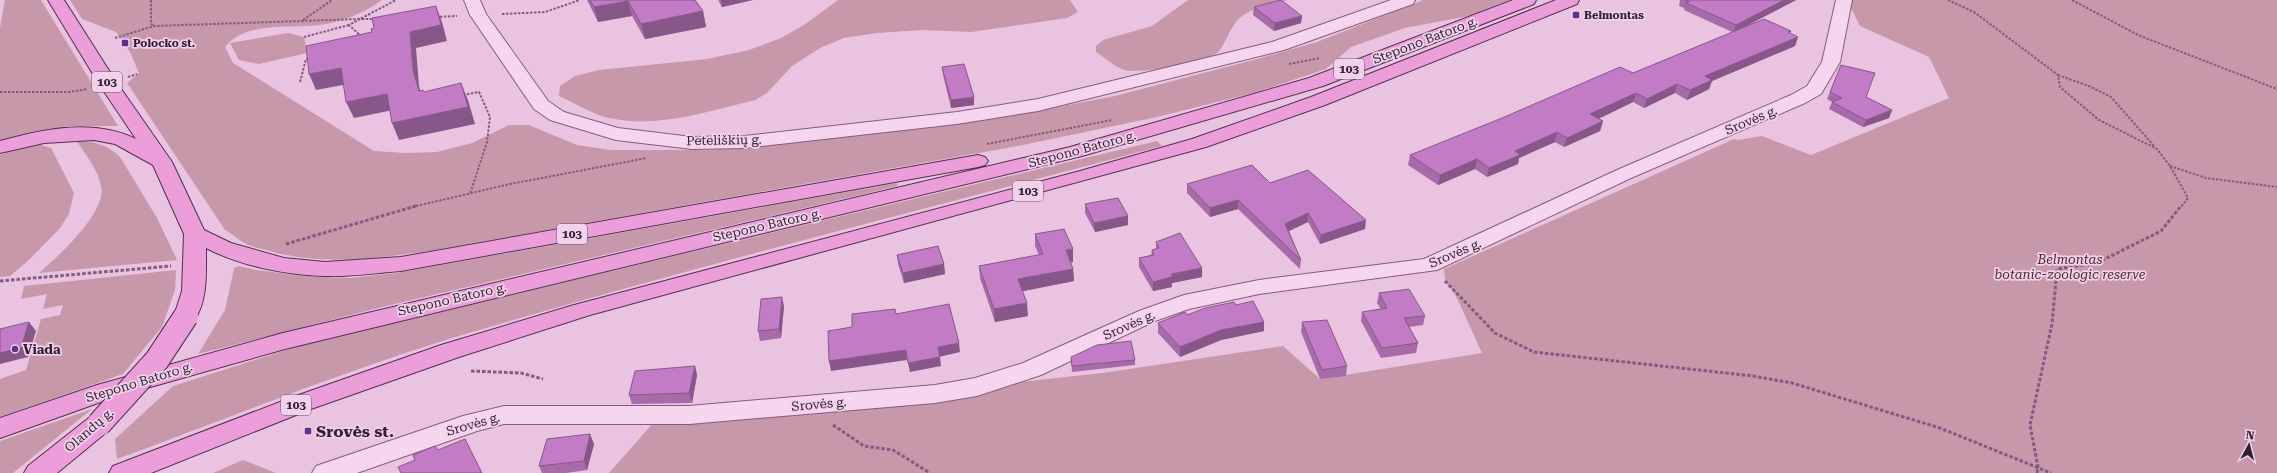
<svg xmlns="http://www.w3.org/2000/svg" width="2277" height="473" font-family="'Roboto Serif',serif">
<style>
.green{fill:#c798a9}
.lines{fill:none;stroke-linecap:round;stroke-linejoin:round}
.minor-casing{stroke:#835b80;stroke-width:2}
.major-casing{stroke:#512f51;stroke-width:2}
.path-far1{stroke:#835b80;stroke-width:2;stroke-dasharray:2.5 1.5;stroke-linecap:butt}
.path{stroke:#835b80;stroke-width:3;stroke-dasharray:3.5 2;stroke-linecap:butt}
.minor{fill:#f6d6ee;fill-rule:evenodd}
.major{fill:#eb9eda;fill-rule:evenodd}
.major-bridge-casing{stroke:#512f51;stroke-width:26;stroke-linecap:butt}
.major-bridge{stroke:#eb9eda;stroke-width:24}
.wall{fill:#a76ba9}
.shaded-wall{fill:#88578a}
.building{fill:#c27cc5;stroke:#88578a}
.poi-dot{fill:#61308d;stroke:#f2d2ea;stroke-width:1.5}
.labels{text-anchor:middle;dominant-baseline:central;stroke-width:3.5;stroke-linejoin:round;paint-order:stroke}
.far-poi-label{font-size:11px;font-weight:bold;fill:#341e34;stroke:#f2d2ea;text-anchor:start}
.shield{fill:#f2d2ea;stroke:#6d546b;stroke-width:1}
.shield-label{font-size:12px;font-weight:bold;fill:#341e34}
.street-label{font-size:13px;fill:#341e34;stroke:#f2d2ea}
.park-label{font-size:13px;font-style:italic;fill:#4f272f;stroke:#f2d2ea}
.poi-label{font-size:13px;font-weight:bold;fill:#341e34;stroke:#f2d2ea;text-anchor:start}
.near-poi-label{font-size:16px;font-weight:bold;fill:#341e34;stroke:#f2d2ea;text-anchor:start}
</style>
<rect width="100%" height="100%" fill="#eac3e1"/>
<!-- green -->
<path class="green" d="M5 0H41L118 126H68L0 141V28Z
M70 0H382C367 11 345 21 326 24 295 30 248 19 225 47L233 63 374 151 406 153 437 152 472 143 509 125H529L577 145 611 150H711L839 137 1037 111 1115 96 1261 58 1317 42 1423 0H1509L1469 16 1405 28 1351 47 1326 69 1257 92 1157 117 1023 145 435 250C380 258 321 267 266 250 259 248 252 247 246 244 239 240 232 234 225 230L127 83 139 73 130 52 116 32 82 19Z
M838 0H1070L1078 12 1067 18 971 32 922 30 877 33 844 38 820 48 792 66 767 93 755 100C708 111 658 129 609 118 592 114 575 103 559 96L560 86 575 76 599 70 707 59 749 50 781 38 804 25Z
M1188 0H1288C1271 4 1247 8 1236 22 1229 31 1225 44 1219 51 1209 63 1139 74 1124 70 1115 67 1104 57 1096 52V46L1103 40 1152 26Z
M1847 0H2277V473H609L654 422 1102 373 1283 346 1320 379 1482 353 1456 296 1445 279 1444 269 1734 139 1738 140 1762 136 1811 155 1949 98 1929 57 1860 26Z
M288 33 304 37 307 53 259 64 239 60 230 43Z
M76 140C94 142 107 144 120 157L157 218 177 260 39 273C57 257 107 213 101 186 98 169 85 154 76 140Z
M1157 141 1162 146C926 209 687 268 452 338 339 373 228 418 117 459L115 439 173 386 305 344Z
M41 145 51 148 74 193 69 214 60 228 30 259 10 276 0 277V155L17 149Z
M897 183 898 186 382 307 198 354 225 310 234 268 239 266 256 270 304 276 350 278 397 273Z
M176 270 175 290 162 327 123 374 0 417V379L26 370 41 319 60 315 63 305 43 309 47 294 21 299 24 286Z
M92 409 13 473H0V441Z
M243 460 276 473H213Z"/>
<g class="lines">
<!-- minor casing -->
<g class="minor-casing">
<path id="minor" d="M464 0H480L486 14 548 101 564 112 618 128 692 137 744 136 957 112 1038 99 1272 42 1391 0H1415L1413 4 1284 50 1038 111 957 124 744 148 692 149 616 140 550 120 534 109 470 15Z
M1836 0H1852L1840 62 1821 94 1805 103 1631 178 1437 270 1259 294 1189 309 1155 321 1041 375 977 396 935 403 689 424H504L477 431 357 473H312L316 466 463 416 504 406H689L935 385 975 378 1023 363 1139 311 1184 295 1259 280 1424 259 1617 170 1791 95 1807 86 1822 62Z"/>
</g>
<!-- major casing -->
<g class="major-casing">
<path id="major" d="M48 0H64L117 83 172 162 204 230 231 243 284 258 325 262 401 257 978 155 985 157 988 161 985 165 978 167 401 271C376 273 350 277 325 276 285 275 241 266 206 248 206 273 208 300 194 321L186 324 178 321 174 316 182 291 184 234 153 165 115 144 94 140 44 143 0 153V141C43 129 94 118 136 139L99 84Z
M1513 0H1536L1534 4 1323 86 1082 156 285 349 115 397 0 438V418L97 385 283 333 1070 147 1309 78Z
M1556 0H1579L1577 4 1325 105 1206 147 590 315 459 357 311 409 151 473H109L113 466 293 397 441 345 574 305 1080 171 1192 139 1311 97Z
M99 414 108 417 112 424 108 431 57 473H24L28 466 90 417Z"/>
</g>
<!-- path-far1 -->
<path class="path-far1" d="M151 0V24L153 25
M1948 0 1974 12 2058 75 2060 87 2099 120 2157 149 2170 166 2188 198 2181 207
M2072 0 2138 35 2277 89
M502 14 545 12 580 0
M436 17 457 16
M303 20 332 0
M304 37 349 25
M362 37 349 25 360 19H375
M115 38 154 26 360 19 396 0
M1289 64 1320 58
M2058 75 2089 86 2111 97 2155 147
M128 77 137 74
M300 82 306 59 310 58
M0 92H69L87 89
M463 95 479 92 490 117 487 142 470 194
M987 144 1112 120
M2170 166 2206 178 2277 187
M412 207 510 184 647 158"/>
<!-- path -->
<path class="path" d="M286 244 416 206
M0 281 171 266
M1445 281 1495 333 1534 352 1753 376 1792 383 1940 428 2051 473
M471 371 521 373 543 379
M833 425 864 446 893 450 930 473
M2037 473 2038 467 2030 425 2052 324 2057 269 2097 263 2161 231 2181 206"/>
<!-- minor -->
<use href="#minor" class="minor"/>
<!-- major -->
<use href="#major" class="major"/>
<!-- major-bridge casing -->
<g class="major-bridge-casing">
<path id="major-bridge" d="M99 424 157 360 186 316"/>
</g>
<!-- major-bridge -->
<use href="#major-bridge" class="major-bridge"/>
</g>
<!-- wall -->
<path class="wall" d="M587 0H695L703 11 706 27 645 39 632 16 598 22Z
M718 0H753L722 7Z
M1680 0H1796L1745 26 1791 31 1790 33 1798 37 1795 46 1712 81 1709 89 1687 100 1675 93 1644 108 1633 102 1598 119 1603 121 1600 131 1564 147 1555 142 1519 158 1518 164 1487 177 1475 169 1438 185 1408 165 1410 155 1633 73 1732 32 1684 10V8L1679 6Z
M1254 7 1302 16 1301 23 1274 31 1253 15Z
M1841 65 1866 97 1892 110 1889 118 1863 127 1829 109 1832 102 1827 99Z
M942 67 974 105 951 108 943 75Z
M1270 183 1365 229 1320 244 1308 222 1289 231 1301 260 1300 269 1238 209 1210 217 1187 193V184Z
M1085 204 1128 216V225L1095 232 1085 213Z
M1035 234 1073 262H1071L1073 269 1074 281 1022 291 1028 316 995 322 980 278 979 266 1039 255 1035 246Z
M1156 242 1202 277 1172 283V287L1153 291 1139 267V258L1151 255 1152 250 1156 249Z
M897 255 944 264 945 274 904 283 898 264Z
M1379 293 1425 316 1423 325 1409 327 1418 343 1416 353 1381 358 1361 321 1362 312 1381 309 1377 303Z
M1236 305 1264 322V331L1221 340 1180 357 1158 333V323L1187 315Z
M784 306 781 338 760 341 758 331Z
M1302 322 1347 366 1346 376 1320 379 1301 332Z
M1071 357 1135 360V365L1072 372Z
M695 366 697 375 692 403 632 404 629 395Z
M594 444 587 470 566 473H542L539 466Z"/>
<!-- shaded-wall -->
<path class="shaded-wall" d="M721 0H753L722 7Z
M1784 0H1796L1733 33 1736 25Z
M628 1 632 16 598 22 594 7Z
M436 6 442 22 447 41 416 48 419 86 425 108 419 91 413 70 410 32Z
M703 11 706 27 645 39 641 24Z
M1302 16 1301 23 1274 31 1275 23Z
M1798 37 1795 46 1712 81 1709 89 1687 100 1690 90 1705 76Z
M341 68 348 84 316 90 309 74Z
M461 83 468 100 475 124 399 140 392 123Z
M1677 84 1675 93 1644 108 1647 99Z
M1636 93 1633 102 1588 124 1590 114Z
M387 94 393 110 354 118 346 102Z
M974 97V105L951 108V100Z
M1892 110 1889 118 1863 127 1866 120Z
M1603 121 1600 131 1564 147 1567 138Z
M1557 132 1555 142 1519 158 1518 164 1487 177 1489 168 1515 151Z
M1477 159 1475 169 1438 185 1440 175Z
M1238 200V209L1210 217V208Z
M1308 213V222L1285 233V224Z
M1128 216V225L1095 232 1094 223Z
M1366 220 1365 229 1320 244 1321 235Z
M1073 249V262L1066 263V250Z
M944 264 945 274 904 283 903 273Z
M1202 268V277L1172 283V287L1153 291V282L1172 274Z
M1073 269 1074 281 1019 292 1018 279Z
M782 297 784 306 781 338 779 329Z
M1027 303 1028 316 995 322 994 309Z
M29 322 36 331 28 357 0 364V353Z
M1264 322V331L1221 340 1180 357V347L1221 330Z
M959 343 960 352 939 357 938 347Z
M906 350 907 360 831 371 829 361Z
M940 357 941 366 910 372 908 363Z
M695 366 697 375 692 403 689 393Z
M590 434 594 444 587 470 584 461Z"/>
<!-- building -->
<path class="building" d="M590 0H695L703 11 641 24 628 1 594 7Z
M1281 0 1302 16 1275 23 1254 7Z
M1685 0H1784L1736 25 1686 3 1689 2Z
M436 6 441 25 410 32 413 70 419 91 423 90 424 92 461 83 468 107 392 123 387 94 346 102 341 68 309 74 306 46 372 32 371 29 374 28 372 18Z
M1764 19 1791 31 1788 32 1798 37 1705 76 1712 80 1690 90 1677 84 1647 99 1636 93 1590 114 1603 121 1567 138 1557 132 1515 151 1520 155 1489 168 1477 159 1440 175 1410 155 1502 118 1620 67 1633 73Z
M964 64 974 97 951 100 942 67Z
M1841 65 1875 73 1866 97 1892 110 1866 120 1832 102 1842 98 1830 92Z
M1252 165 1270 183 1308 170 1366 220 1321 235 1308 213 1285 224 1301 260 1238 200 1210 208 1187 184Z
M1118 198 1128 216 1094 223 1085 204Z
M1064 229 1073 249 1066 250 1073 269 1018 279 1027 303 994 309 979 266 1043 254 1035 234Z
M1180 233 1202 268 1172 274V277L1153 282 1139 258 1154 255 1152 250 1159 248 1156 242Z
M938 246 944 264 903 273 897 255Z
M1409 289 1425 316 1404 318 1418 343 1382 348 1362 312 1387 308 1379 293Z
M782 297 779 329 758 331 761 299Z
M1253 301 1264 322 1221 330 1180 347 1158 323 1185 312 1187 315 1205 308 1234 302 1236 305Z
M949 304 959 343 938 347 940 357 908 363 906 350 829 361 828 331 852 327V314L895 309 896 314Z
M1327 320 1347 366 1322 370 1302 322Z
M29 322 21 348 0 353V329Z
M1131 341 1135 360 1072 366 1071 357 1097 345Z
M695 366 689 393 629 395 635 371Z
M590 434 584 461 539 466 547 439Z
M465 439 482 473H401L398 467 415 460 413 455 435 446 438 450Z"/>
<!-- markers -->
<g class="poi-dot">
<rect x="1572" y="11" width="8" height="8" rx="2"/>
<rect x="121" y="39" width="8" height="8" rx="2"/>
<circle cx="15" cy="349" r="4"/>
<rect x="304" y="427" width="8" height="8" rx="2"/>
</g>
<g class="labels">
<!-- far-poi labels -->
<g class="far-poi-label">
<text x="1584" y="15">Belmontas</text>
<text x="133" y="43">Polocko st.</text>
</g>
<!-- shield labels -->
<g class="shield">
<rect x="1334" y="59" width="30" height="20" rx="3"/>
<rect x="92" y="72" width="30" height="20" rx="3"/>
<rect x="1013" y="181" width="30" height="20" rx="3"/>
<rect x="557" y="224" width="30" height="20" rx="3"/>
<rect x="281" y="395" width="30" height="20" rx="3"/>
</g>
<g class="shield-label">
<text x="1349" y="69">103</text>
<text x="107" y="82">103</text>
<text x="1028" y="191">103</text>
<text x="572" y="234">103</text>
<text x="296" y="405">103</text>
</g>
<!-- street labels -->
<g class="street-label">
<text transform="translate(1425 40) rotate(-21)">Stepono Batoro g.</text>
<text transform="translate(1751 120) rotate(-23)">Srovės g.</text>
<text transform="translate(724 140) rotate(-1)">Peteliškių g.</text>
<text transform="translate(1082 149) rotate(-15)">Stepono Batoro g.</text>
<text transform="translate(767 225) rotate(-13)">Stepono Batoro g.</text>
<text transform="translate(1455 253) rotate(-23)">Srovės g.</text>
<text transform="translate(452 299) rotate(-13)">Stepono Batoro g.</text>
<text transform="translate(1129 325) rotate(-24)">Srovės g.</text>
<text transform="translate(139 382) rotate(-17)">Stepono Batoro g.</text>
<text transform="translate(819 404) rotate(-5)">Srovės g.</text>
<text transform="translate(473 424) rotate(-16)">Srovės g.</text>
<text transform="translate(89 430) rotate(-41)">Olandų g.</text>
</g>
<!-- park labels -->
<g class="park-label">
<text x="2070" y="259">Belmontas<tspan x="2070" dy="15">botanic-zoologic reserve</tspan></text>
</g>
<!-- poi labels -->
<g class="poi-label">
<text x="23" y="349">Viada</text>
</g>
<!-- near-poi labels -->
<g class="near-poi-label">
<text x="316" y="431">Srovės st.</text>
</g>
</g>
<!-- north arrow -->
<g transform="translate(2249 445) rotate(7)" stroke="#f2d2ea" stroke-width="3" paint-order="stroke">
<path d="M0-3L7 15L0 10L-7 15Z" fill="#341e34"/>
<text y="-6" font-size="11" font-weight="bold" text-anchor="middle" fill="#341e34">N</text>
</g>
</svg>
